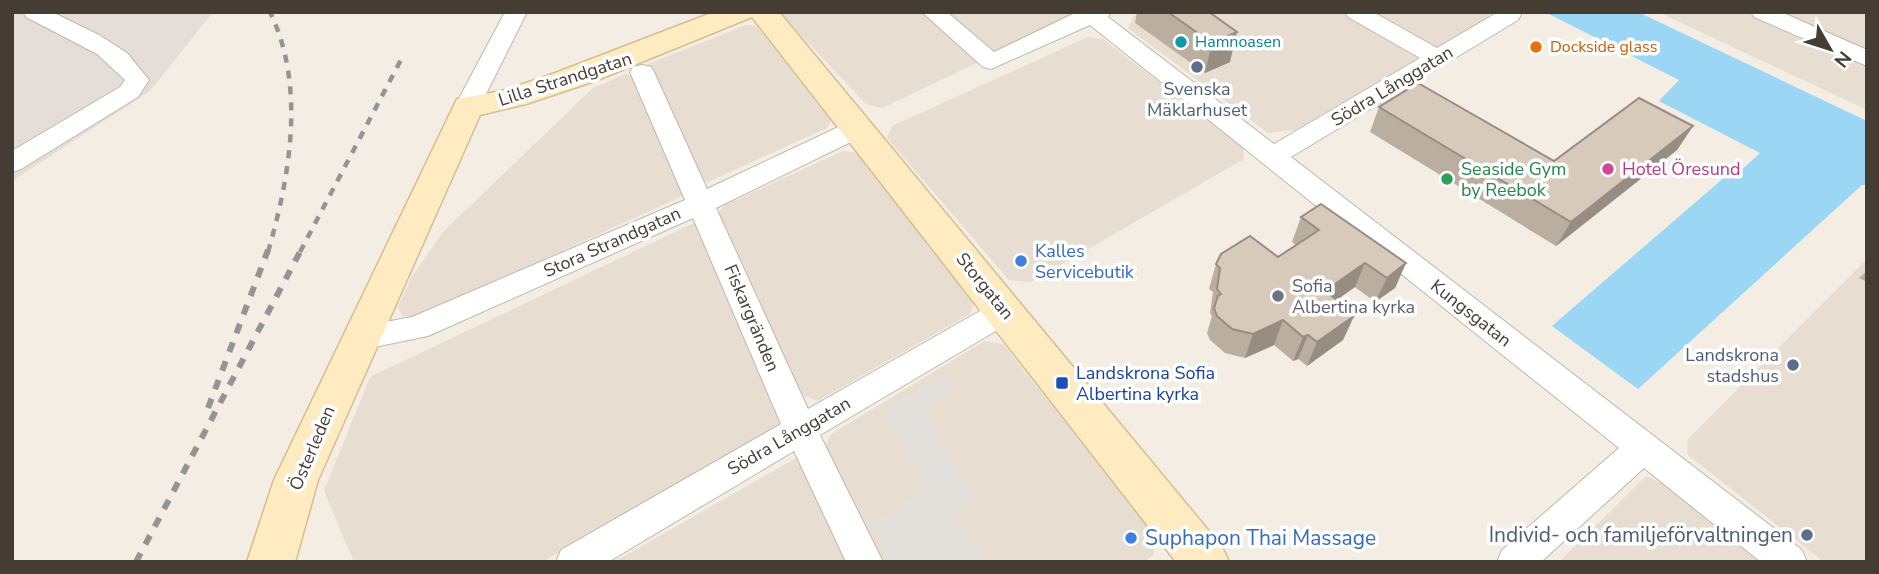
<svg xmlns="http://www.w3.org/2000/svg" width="1879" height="574" font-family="'Nunito Sans',sans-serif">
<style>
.residential{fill:#e7ded1}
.industrial{fill:#e5ded8}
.parking{fill:#e3e0dc}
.water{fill:#9bd7f4}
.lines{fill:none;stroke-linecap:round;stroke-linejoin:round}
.street-casing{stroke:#c2b7a8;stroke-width:2}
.secondary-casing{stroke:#d5be90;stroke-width:3}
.street{fill:#fff;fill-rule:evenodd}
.secondary{fill:#ffebc1;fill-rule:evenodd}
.rail-far1{stroke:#949494;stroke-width:4.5;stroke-dasharray:8 8;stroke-linecap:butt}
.rail{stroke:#949494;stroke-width:6;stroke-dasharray:10 10;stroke-linecap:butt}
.wall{fill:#baaea1}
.shaded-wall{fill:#978d83}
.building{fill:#d8cabb;stroke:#978d83;stroke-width:2}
.culture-dot{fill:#0f9aa8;stroke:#fff;stroke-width:2.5}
.food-dot{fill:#e8710a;stroke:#fff;stroke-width:2.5}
.service-dot{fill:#5c6f8a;stroke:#fff;stroke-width:2.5}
.hotel-dot{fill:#d1479c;stroke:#fff;stroke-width:2.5}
.leisure-dot{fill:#2e9e5b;stroke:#fff;stroke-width:2.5}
.shop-dot{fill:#3f7fe0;stroke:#fff;stroke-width:2.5}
.worship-dot{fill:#6b7280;stroke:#fff;stroke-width:2.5}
.transit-dot{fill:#1a4fb4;stroke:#fff;stroke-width:2.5}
.labels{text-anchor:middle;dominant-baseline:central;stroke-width:7;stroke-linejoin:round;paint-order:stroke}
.far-culture-label{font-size:16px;fill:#0d838f;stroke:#fff;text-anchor:start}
.far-food-label{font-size:16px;fill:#c56008;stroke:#fff;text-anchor:start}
.street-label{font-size:18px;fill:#453d33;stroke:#fff}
.service-label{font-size:18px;fill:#4e5e75;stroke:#fff}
.leisure-label{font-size:18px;fill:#27864d;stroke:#fff;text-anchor:start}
.hotel-label{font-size:18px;fill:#b23c85;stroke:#fff;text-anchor:start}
.shop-label{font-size:18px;fill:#366cbe;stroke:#fff;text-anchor:start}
.worship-label{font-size:18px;fill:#5b616d;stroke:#fff;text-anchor:start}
.transit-label{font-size:18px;fill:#164399;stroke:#fff;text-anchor:start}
.near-service-label{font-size:21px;fill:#4e5e75;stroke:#fff;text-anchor:end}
.near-shop-label{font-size:21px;fill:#366cbe;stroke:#fff;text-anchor:start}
</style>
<rect width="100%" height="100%" fill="#f3ede3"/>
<!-- residential -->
<path class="residential" d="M779 12H1072V18L882 108 866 104Z
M1142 12H1489V19L1295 130 1268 133 1128 28 1134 16Z
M1658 12H1749L1867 64V110Z
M1773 12H1867V54Z
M746 25 757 26 831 121 827 128 708 182 700 181 647 72 648 64Z
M1088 37 1103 39 1243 147 1244 159 1031 282 1009 280 887 138 892 126Z
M626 74 641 78 685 195 419 316H402L398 307 411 278 443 232 593 88Z
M843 151 858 153 974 302 970 314 818 401 802 395 715 216 725 205Z
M696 222 785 423 542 562H354L324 491 370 377Z
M1867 259V562H1824L1688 455 1687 440Z
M985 341 1003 344 1153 533 1154 554 1145 562H883L824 450 831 434Z
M803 454 858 562H614Z
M1646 476 1685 494 1766 562H1559Z"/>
<!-- industrial -->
<path class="industrial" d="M12 12H213L150 91 12 181Z"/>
<!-- parking -->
<path class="parking" d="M945 375 957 385 922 410 974 497 952 513 981 558 975 562H890L871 525 926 488 883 412Z"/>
<!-- water -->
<path class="water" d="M1545 12H1638L1867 121V185H1862L1638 389 1552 326 1726 176 1733 178 1760 153 1659 101 1679 80Z"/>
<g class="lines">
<!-- street casing -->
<g class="street-casing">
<path id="street" d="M23 12H52L99 35 127 53 149 80 138 97 21 169 12 172V151L120 87 125 80 97 54 26 17Z
M505 12H527L477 112 468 114 459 112 455 106Z
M922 12H947L994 52 1077 12H1111L1108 17 1274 144 1420 58 1348 17 1345 12H1373L1437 48 1498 12H1519L1521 15 1518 20 1291 157 1802 550 1807 562H1761L1644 468 1541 562H1497L1502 550 1619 448 1090 25 991 69 983 67Z
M1751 12H1781L1867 50V66L1754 17Z
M642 65 651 67 654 72 707 189 849 122 858 120 867 122 871 128 867 134 716 208 808 409 994 303 1005 299 1016 303 1020 311 1016 319 820 435 883 562H846L794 451 608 562H556L561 550 781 424 693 218 428 336 360 350 349 347 344 338 349 329 412 317 685 200 630 72 633 67Z"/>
</g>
<!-- secondary casing -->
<g class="secondary-casing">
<path id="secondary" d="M714 12H779L1222 547 1229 562H1176L752 17 595 81 526 104 480 115 318 480 295 562H247L274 480 457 99 501 91 550 75Z"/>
</g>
<!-- street -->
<use href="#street" class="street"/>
<!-- secondary -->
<use href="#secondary" class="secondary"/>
<!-- rail-far1 -->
<path class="rail-far1" d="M268 252C290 176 306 86 270 12
M300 252 404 54"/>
<!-- rail -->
<path class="rail" d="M208 408 268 250
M136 562 301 250"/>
</g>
<!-- wall -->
<path class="wall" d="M1137 12H1209L1230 62 1205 73 1135 23Z
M1379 107 1554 161 1693 126 1677 150 1556 246 1370 132Z
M1301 217 1406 263 1395 288 1375 302 1355 287 1337 300 1352 311 1350 314 1354 316 1343 340 1307 366 1298 359 1293 361 1274 345 1245 358 1225 353 1210 340 1207 333 1212 316 1210 313 1213 292 1209 289 1216 264 1278 257 1296 245 1292 242Z
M1867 271V282L1859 278Z"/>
<!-- shaded-wall -->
<path class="shaded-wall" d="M1237 32 1230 62 1205 73 1212 43Z
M1693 126 1677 150 1556 246 1571 222Z
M1365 263 1355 287 1315 315 1325 291Z
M1406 263 1395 288 1375 302 1387 278Z
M1352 311 1347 321 1354 316 1343 340 1307 366 1317 342Z
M1283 320 1274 345 1245 358 1253 334Z
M1308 335 1298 359 1293 361 1303 337Z"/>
<!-- building -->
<path class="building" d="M1168 12H1209L1237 32 1212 43Z
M1418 83 1554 161 1639 98 1693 126 1571 222 1379 107Z
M1321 204 1406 263 1387 278 1365 263 1325 291 1352 311 1349 313 1354 316 1317 342 1308 335 1303 337 1283 320 1253 334 1232 329 1217 316 1214 308 1218 296 1221 294 1217 289 1220 268 1216 264 1221 254 1250 236 1278 257 1319 230 1301 217Z"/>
<!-- markers -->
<circle class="culture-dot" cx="1181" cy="42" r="7"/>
<circle class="food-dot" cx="1536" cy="47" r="7"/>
<g class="service-dot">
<circle cx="1197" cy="67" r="7"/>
<circle cx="1793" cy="365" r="7"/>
<circle cx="1807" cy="535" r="7"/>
</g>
<circle class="hotel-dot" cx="1608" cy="169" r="7"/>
<circle class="leisure-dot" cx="1447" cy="179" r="7"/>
<g class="shop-dot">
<circle cx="1021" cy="261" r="7"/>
<circle cx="1131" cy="538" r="7"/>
</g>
<circle class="worship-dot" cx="1278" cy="296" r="7"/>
<rect class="transit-dot" x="1055" y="376" width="14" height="14" rx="3.5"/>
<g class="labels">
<!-- far-culture labels -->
<g class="far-culture-label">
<text x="1195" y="42">Hamnoasen</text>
</g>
<!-- far-food labels -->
<g class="far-food-label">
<text x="1550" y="47">Dockside glass</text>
</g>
<!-- street labels -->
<g class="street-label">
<text transform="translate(565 79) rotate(-18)">Lilla Strandgatan</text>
<text transform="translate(1392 86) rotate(-31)">Södra Långgatan</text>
<text transform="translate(612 242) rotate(-24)">Stora Strandgatan</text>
<text transform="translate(985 286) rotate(51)">Storgatan</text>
<text transform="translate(1471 313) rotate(38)">Kungsgatan</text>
<text transform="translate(752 318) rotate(67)">Fiskargränden</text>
<text transform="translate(789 436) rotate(-30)">Södra Långgatan</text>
<text transform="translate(312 448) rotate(-67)">Österleden</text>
</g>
<!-- service labels -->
<g class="service-label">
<text x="1197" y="89">Svenska<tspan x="1197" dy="21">Mäklarhuset</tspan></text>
<text x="1779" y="355" text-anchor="end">Landskrona<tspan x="1779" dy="21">stadshus</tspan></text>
</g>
<!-- leisure labels -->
<g class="leisure-label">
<text x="1461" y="169">Seaside Gym<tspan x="1461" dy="21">by Reebok</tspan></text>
</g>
<!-- hotel labels -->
<g class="hotel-label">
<text x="1622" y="169">Hotel Öresund</text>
</g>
<!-- shop labels -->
<g class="shop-label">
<text x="1035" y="251">Kalles<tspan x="1035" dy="21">Servicebutik</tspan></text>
</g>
<!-- worship labels -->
<g class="worship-label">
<text x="1292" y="286">Sofia<tspan x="1292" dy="21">Albertina kyrka</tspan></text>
</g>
<!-- transit labels -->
<g class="transit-label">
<text x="1076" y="373">Landskrona Sofia<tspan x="1076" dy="21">Albertina kyrka</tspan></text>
</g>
<!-- near-service labels -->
<g class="near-service-label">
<text x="1793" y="535">Individ- och familjeförvaltningen</text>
</g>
<!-- near-shop labels -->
<g class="near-shop-label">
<text x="1145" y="538">Suphapon Thai Massage</text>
</g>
</g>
<!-- border -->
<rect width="1879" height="574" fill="none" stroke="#453d33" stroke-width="28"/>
<!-- north arrow -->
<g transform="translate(1830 49) rotate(129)" stroke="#ffffff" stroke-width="5" paint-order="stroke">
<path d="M0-5L12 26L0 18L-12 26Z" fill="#453d33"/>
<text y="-10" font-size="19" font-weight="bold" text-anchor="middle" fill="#453d33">N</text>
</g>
</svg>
